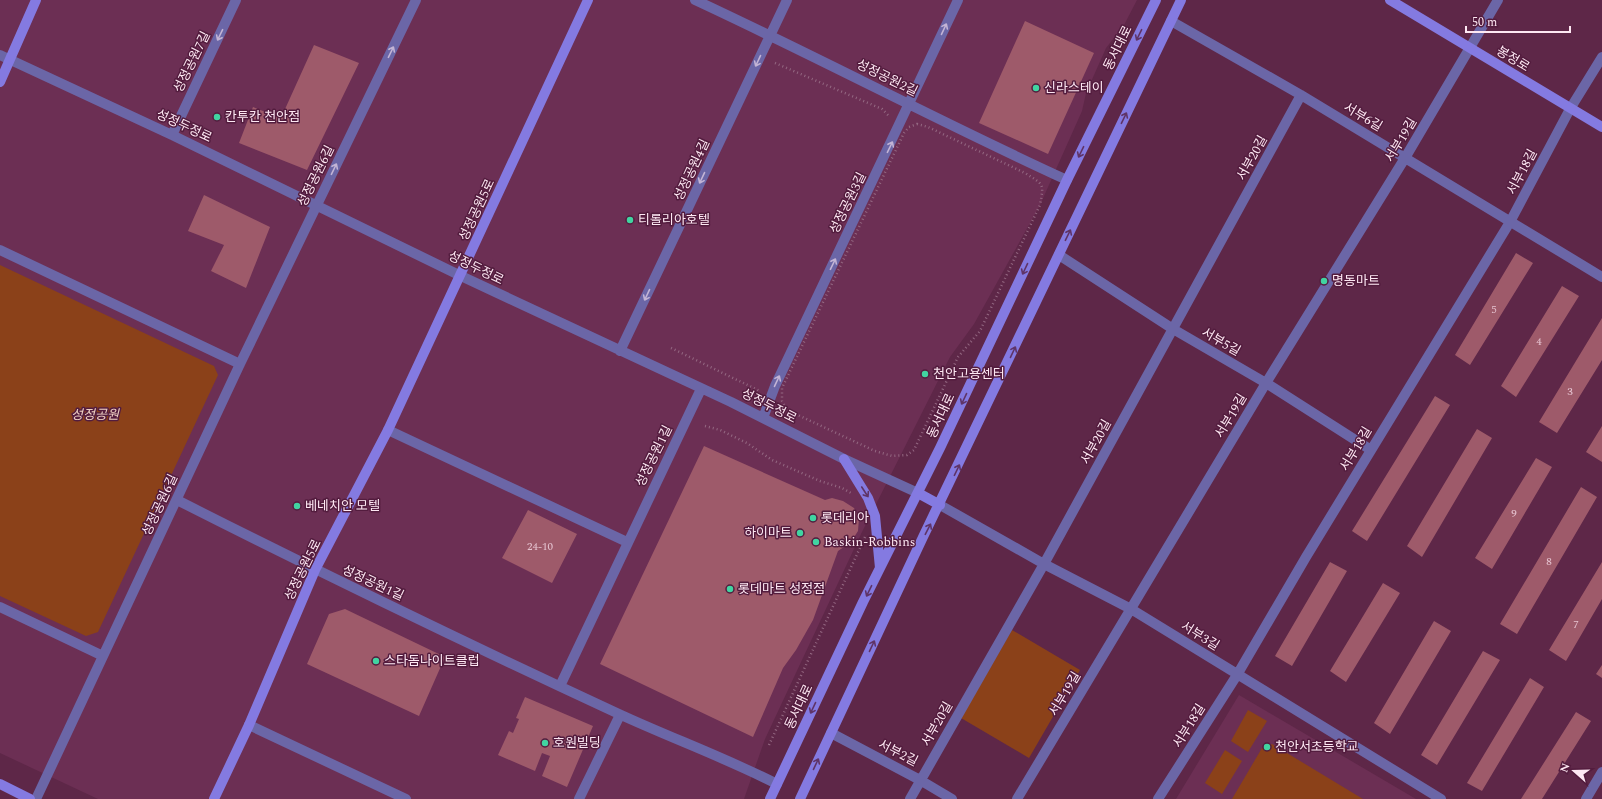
<svg xmlns="http://www.w3.org/2000/svg" width="1602" height="799" font-family="Spectral,'Noto Sans KR',serif">
<style>
.built{fill:#6c2f54}
.green{fill:#8b4119}
.building{fill:#9e5a6a}
.lines{fill:none;stroke-linecap:round;stroke-linejoin:round}
.path{stroke:#946882;stroke-width:2.5;stroke-dasharray:1 3;stroke-linecap:butt}
.street{stroke:#6b66a7;stroke-width:10}
.secondary{stroke:#847ae1;stroke-width:10}
.oneway{stroke:#c3b4d5}
.oneway2{stroke:#5f3467}
.poi-dot{fill:#41d4a1;stroke:#531c3e;stroke-width:1.5}
.labels{text-anchor:middle;dominant-baseline:central;stroke-width:3;stroke-linejoin:round;paint-order:stroke}
.number-label{font-size:11px;fill:#e6c4d1}
.street-label{font-size:13px;fill:#fee8f3;stroke:#531c3e}
.poi-label{font-size:13px;fill:#fee8f3;stroke:#531c3e;text-anchor:start}
.park-label{font-size:13px;font-style:italic;fill:#efd1c3;stroke:#531c3e}
</style>
<rect width="100%" height="100%" fill="#5e2748"/>
<!-- built -->
<path class="built" d="M0 0H1137L1124 25 1106 48 1086 93 1082 111 1040 205 974 324 950 357 861 534 765 739 744 799H98L0 753Z
M1239 695 1416 799H1176Z"/>
<!-- green -->
<path class="green" d="M0 265 214 366 218 375 98 632 86 636 0 596Z
M1012 630 1080 670 1029 758 961 718Z
M1248 710 1267 721 1248 752 1231 741Z
M1272 744 1363 799H1232L1262 748Z
M1225 750 1242 761 1222 794 1205 783Z"/>
<!-- building -->
<path class="building" d="M1025 21 1094 53 1048 154 979 123Z
M314 45 359 63 307 170 239 143 253 107 281 118Z
M204 195 270 227 246 288 211 271 224 245 188 231Z
M1516 253 1533 263 1470 365 1455 355Z
M1562 286 1579 296 1516 397 1501 386Z
M1602 318V360L1557 433 1539 422Z
M1435 396 1450 405 1367 541 1352 531Z
M1602 426V462L1586 452Z
M1477 429 1492 438 1422 557 1407 546Z
M704 446 825 500 832 498 843 501 854 508 859 518 858 531 851 542 838 551 813 620 796 650 783 668 753 737 600 664Z
M1536 458 1552 467 1492 569 1475 558Z
M1581 487 1597 497 1517 634 1500 624Z
M528 510 577 534 552 583 502 558Z
M1330 562 1347 571 1292 666 1275 656Z
M1602 562V599L1566 661 1549 650Z
M1383 583 1400 593 1346 682 1330 671Z
M345 609 445 657 419 716 307 664 329 614Z
M1434 621 1451 631 1390 734 1374 723Z
M1483 651 1500 660 1437 765 1421 755Z
M1602 665V678L1596 674Z
M1530 678 1544 687 1482 791 1467 783Z
M525 697 593 726 567 787 542 776 550 756 542 753 535 771 498 755 509 731 513 733 519 719 516 718Z
M1576 712 1591 721 1542 799H1521Z"/>
<g class="lines">
<!-- path -->
<path class="path" d="M775 63 882 109 890 117
M917 124 928 127 1025 173C1044 185 1044 183 1040 205L980 331 958 357 914 450 907 455 892 456 875 451 787 410 782 401V388L904 133 909 127Z
M671 348 760 391
M705 426 720 430 747 443 772 460 820 481 842 488 851 493
M769 745 865 537"/>
<!-- street -->
<path class="street" d="M695 0C820 58 942 123 1067 180
M1171 21 1301 95 1602 277
M0 55 172 135 461 276 731 402 844 459 918 493
M172 135 236 0
M0 250 240 364
M1059 255 1173 329 1266 383 1371 450
M620 351 787 0
M763 418 775 386 958 0
M388 430 627 542
M177 500C323 574 470 645 619 714 671 738 726 758 777 784
M940 505 1044 564 1131 609 1441 799
M0 607 103 656
M560 686 701 389
M249 725 406 799
M831 733 920 780 952 799
M36 799 240 364 416 0
M579 799 620 715
M910 799 1044 564 1301 95
M1017 799 1266 383 1405 158 1498 0
M1158 799 1237 675 1306 557 1510 222 1570 109 1602 57
M1586 799 1602 772"/>
<!-- secondary -->
<path class="secondary" d="M1390 0 1602 127
M0 82 36 0
M844 459 868 498 875 516 880 568
M918 493 940 505
M0 784 30 799
M214 799 249 725 315 570 388 430 588 0
M770 799 863 602 940 448 1067 180 1156 0
M800 799 923 537 1181 0"/>
</g>
<!-- one-way arrows -->
<defs><path id="oneway-shaft" d="M-6 0H5M1.5-3L5.5 0L1.5 3" fill="none" stroke-width="1.6" stroke-linecap="round" stroke-linejoin="round"/></defs>
<g class="oneway">
<use href="#oneway-shaft" transform="translate(944 29) rotate(-65)"/>
<use href="#oneway-shaft" transform="translate(220 35) rotate(116)"/>
<use href="#oneway-shaft" transform="translate(391 52) rotate(-64)"/>
<use href="#oneway-shaft" transform="translate(758 61) rotate(115)"/>
<use href="#oneway-shaft" transform="translate(890 147) rotate(-64)"/>
<use href="#oneway-shaft" transform="translate(334 169) rotate(-64)"/>
<use href="#oneway-shaft" transform="translate(702 178) rotate(115)"/>
<use href="#oneway-shaft" transform="translate(833 264) rotate(-64)"/>
<use href="#oneway-shaft" transform="translate(647 295) rotate(115)"/>
<use href="#oneway-shaft" transform="translate(777 381) rotate(-65)"/>
</g>
<g class="oneway2">
<use href="#oneway-shaft" transform="translate(1139 35) rotate(116)"/>
<use href="#oneway-shaft" transform="translate(1124 118) rotate(-64)"/>
<use href="#oneway-shaft" transform="translate(1081 152) rotate(116)"/>
<use href="#oneway-shaft" transform="translate(1068 235) rotate(-64)"/>
<use href="#oneway-shaft" transform="translate(1025 269) rotate(115)"/>
<use href="#oneway-shaft" transform="translate(1013 352) rotate(-65)"/>
<use href="#oneway-shaft" transform="translate(964 399) rotate(115)"/>
<use href="#oneway-shaft" transform="translate(957 470) rotate(-64)"/>
<use href="#oneway-shaft" transform="translate(865 492) rotate(57)"/>
<use href="#oneway-shaft" transform="translate(928 529) rotate(-63)"/>
<use href="#oneway-shaft" transform="translate(869 591) rotate(116)"/>
<use href="#oneway-shaft" transform="translate(872 646) rotate(-65)"/>
<use href="#oneway-shaft" transform="translate(813 708) rotate(115)"/>
<use href="#oneway-shaft" transform="translate(816 764) rotate(-65)"/>
</g>
<!-- markers -->
<g class="poi-dot">
<circle cx="1036" cy="88" r="4"/>
<circle cx="217" cy="117" r="4"/>
<circle cx="630" cy="220" r="4"/>
<circle cx="1324" cy="281" r="4"/>
<circle cx="925" cy="374" r="4"/>
<circle cx="297" cy="506" r="4"/>
<circle cx="813" cy="518" r="4"/>
<circle cx="800" cy="533" r="4"/>
<circle cx="816" cy="542" r="4"/>
<circle cx="730" cy="589" r="4"/>
<circle cx="376" cy="661" r="4"/>
<circle cx="545" cy="743" r="4"/>
<circle cx="1267" cy="747" r="4"/>
</g>
<g class="labels">
<!-- number labels -->
<g class="number-label">
<text x="1494" y="309">5</text>
<text x="1539" y="341">4</text>
<text x="1570" y="391">3</text>
<text x="1514" y="513">9</text>
<text x="540" y="546">24-10</text>
<text x="1549" y="561">8</text>
<text x="1576" y="624">7</text>
</g>
<!-- street labels -->
<g class="street-label">
<text transform="translate(1118 48) rotate(-64)">동서대로</text>
<text transform="translate(1513 59) rotate(31)">봉정로</text>
<text transform="translate(192 62) rotate(-64)">성정공원7길</text>
<text transform="translate(887 78) rotate(26)">성정공원2길</text>
<text transform="translate(1363 117) rotate(31)">서부6길</text>
<text transform="translate(184 126) rotate(25)">성정두정로</text>
<text transform="translate(1401 140) rotate(-59)">서부19길</text>
<text transform="translate(1252 158) rotate(-61)">서부20길</text>
<text transform="translate(692 170) rotate(-65)">성정공원4길</text>
<text transform="translate(1522 172) rotate(-62)">서부18길</text>
<text transform="translate(316 176) rotate(-64)">성정공원6길</text>
<text transform="translate(848 203) rotate(-64)">성정공원3길</text>
<text transform="translate(477 210) rotate(-65)">성정공원5로</text>
<text transform="translate(476 268) rotate(26)">성정두정로</text>
<text transform="translate(1221 342) rotate(30)">서부5길</text>
<text transform="translate(769 406) rotate(27)">성정두정로</text>
<text transform="translate(941 416) rotate(-65)">동서대로</text>
<text transform="translate(1231 416) rotate(-59)">서부19길</text>
<text transform="translate(1096 442) rotate(-61)">서부20길</text>
<text transform="translate(1356 449) rotate(-59)">서부18길</text>
<text transform="translate(654 456) rotate(-64)">성정공원1길</text>
<text transform="translate(160 505) rotate(-65)">성정공원6길</text>
<text transform="translate(303 570) rotate(-64)">성정공원5로</text>
<text transform="translate(373 583) rotate(25)">성정공원1길</text>
<text transform="translate(1200 636) rotate(32)">서부3길</text>
<text transform="translate(1065 694) rotate(-59)">서부19길</text>
<text transform="translate(799 707) rotate(-65)">동서대로</text>
<text transform="translate(937 724) rotate(-60)">서부20길</text>
<text transform="translate(1189 726) rotate(-58)">서부18길</text>
<text transform="translate(898 753) rotate(27)">서부2길</text>
</g>
<!-- poi labels -->
<g class="poi-label">
<text x="1044" y="88">신라스테이</text>
<text x="225" y="117">칸투칸 천안점</text>
<text x="638" y="220">티롤리아호텔</text>
<text x="1332" y="281">명동마트</text>
<text x="933" y="374">천안고용센터</text>
<text x="305" y="506">베네치안 모텔</text>
<text x="821" y="518">롯데리아</text>
<text x="792" y="533" text-anchor="end">하이마트</text>
<text x="824" y="542">Baskin-Robbins</text>
<text x="738" y="589">롯데마트 성정점</text>
<text x="384" y="661">스타돔나이트클럽</text>
<text x="553" y="743">호원빌딩</text>
<text x="1275" y="747">천안서초등학교</text>
</g>
<!-- park labels -->
<g class="park-label">
<text x="95" y="415">성정공원</text>
</g>
</g>
<!-- north arrow -->
<g transform="translate(1574 771) rotate(290)" stroke="#531c3e" stroke-width="3" paint-order="stroke">
<path d="M0-3L7 15L0 10L-7 15Z" fill="#fee8f3"/>
<text y="-6" font-size="11" font-weight="bold" text-anchor="middle" fill="#fee8f3">N</text>
</g>
<!-- scale -->
<path d="M1466 26v6h104v-6" fill="none" stroke="#fee8f3" stroke-width="2"/>
<text x="1472" y="26" font-size="12" fill="#fee8f3" stroke="#531c3e" stroke-width="3" paint-order="stroke">50 m</text>
</svg>
